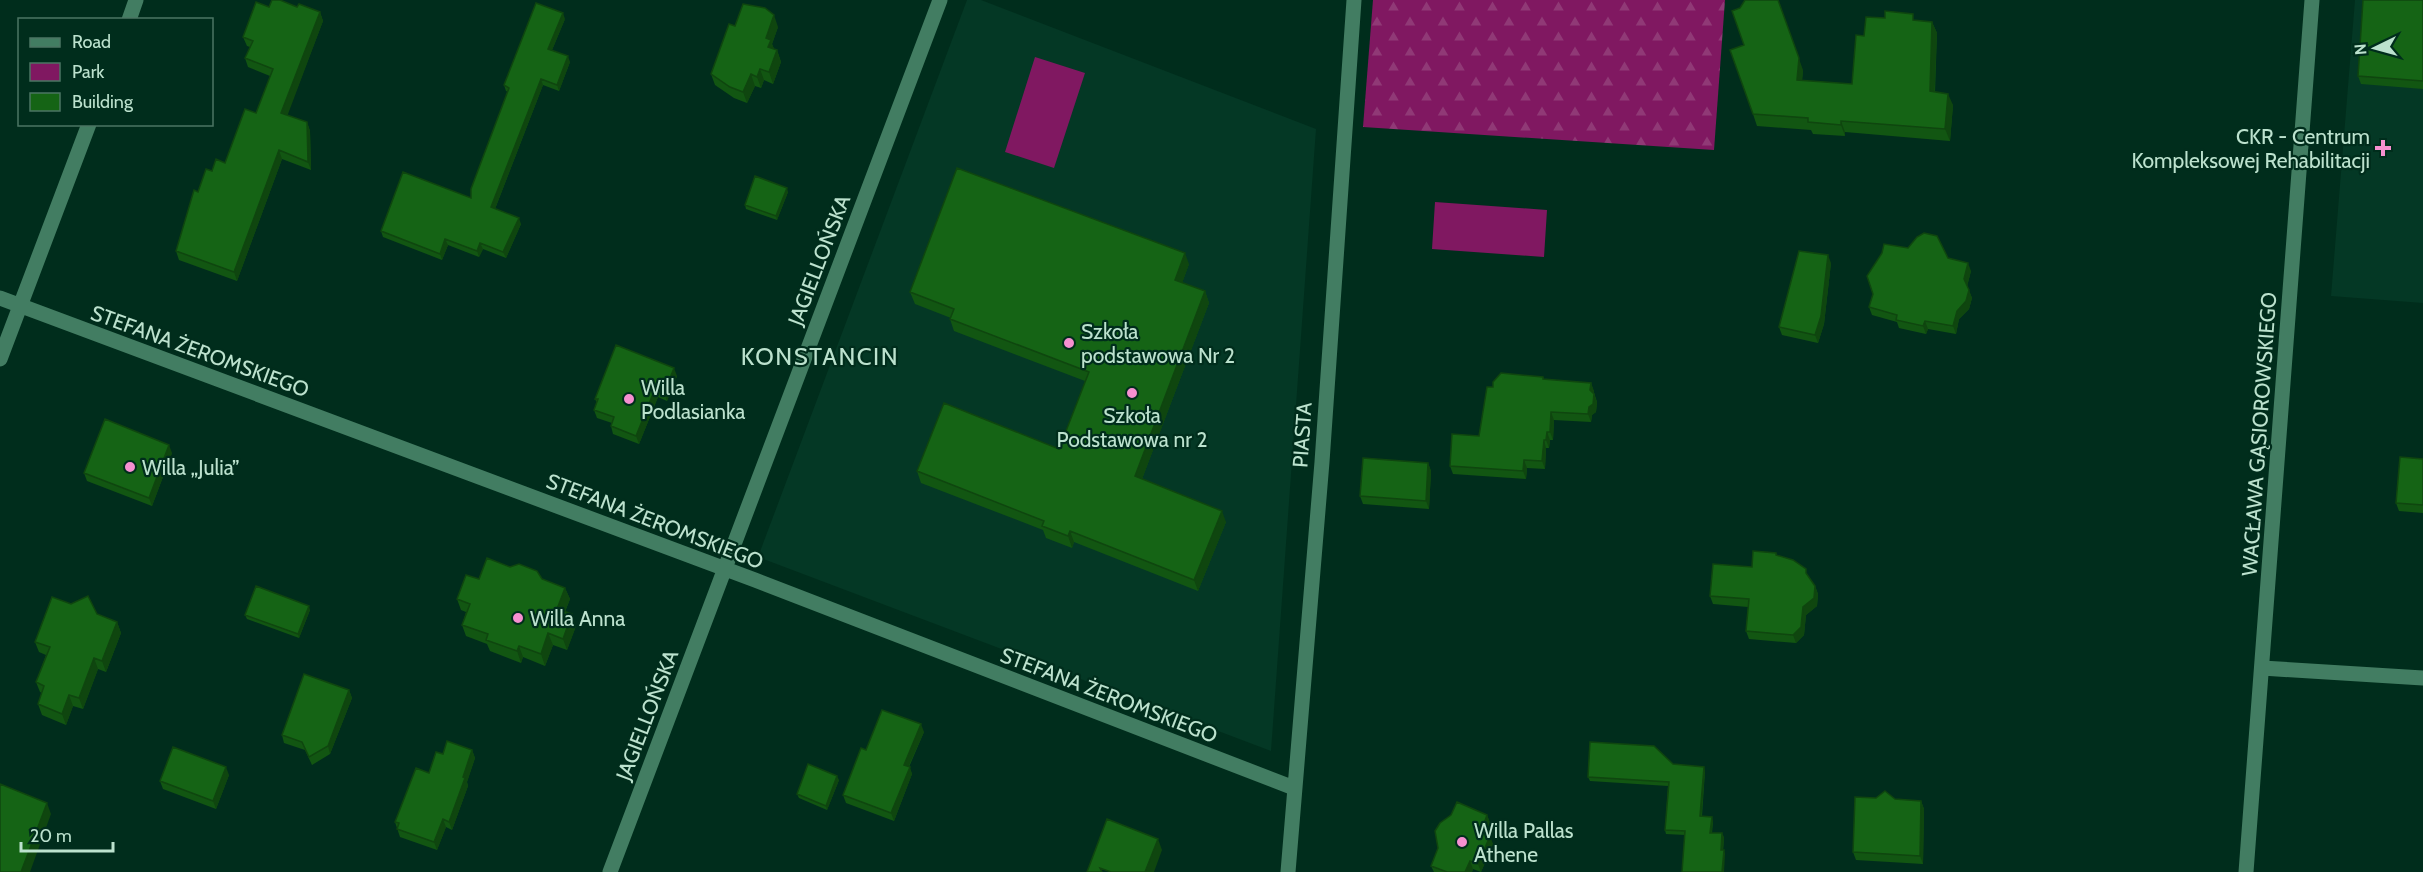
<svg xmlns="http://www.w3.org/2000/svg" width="2423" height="872" font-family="Cabin,sans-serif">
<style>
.built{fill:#043825}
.forest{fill:url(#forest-firs)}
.park{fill:#801861}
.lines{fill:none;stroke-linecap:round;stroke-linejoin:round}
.minor{stroke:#427d62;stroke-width:15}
.wall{fill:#125612}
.shaded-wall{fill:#0f460f}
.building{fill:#156415;stroke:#0f460f;stroke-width:1.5}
.poi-dot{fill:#f690d0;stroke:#002d1c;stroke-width:2}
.labels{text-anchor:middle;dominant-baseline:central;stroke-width:4.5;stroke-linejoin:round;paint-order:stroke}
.poi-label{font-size:21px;fill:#bce2ce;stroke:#002d1c;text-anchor:start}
.street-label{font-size:21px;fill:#bce2ce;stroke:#002d1c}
.quarter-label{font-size:24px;letter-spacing:1.5px;fill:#bce2ce;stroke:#002d1c}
</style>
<defs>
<pattern id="forest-firs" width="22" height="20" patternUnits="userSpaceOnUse" patternTransform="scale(1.5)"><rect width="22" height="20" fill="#801861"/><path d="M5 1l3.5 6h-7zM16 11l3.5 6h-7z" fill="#903976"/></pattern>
</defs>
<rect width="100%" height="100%" fill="#002d1c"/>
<!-- built -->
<path class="built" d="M967 0H981L1316 129 1271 751 758 557Z
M2355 0H2423V303L2331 296Z"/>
<!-- forest -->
<path class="forest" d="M1373 0H1725L1714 150 1363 127Z"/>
<!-- park -->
<path class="park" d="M1035 57 1085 73 1054 168 1005 152Z
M1435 202 1547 210 1544 257 1432 249Z"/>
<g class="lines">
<!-- minor -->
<path class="minor" d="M129 20 136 0
M0 298 755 580 1294 788
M0 359 89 124
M2262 668 2423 678
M610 872 940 0
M1288 872 1322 462 1354 0
M2246 872 2312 0"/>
</g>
<!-- wall -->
<path class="wall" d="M2423 0V89L2361 84 2358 76Z
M269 7H297L320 12 323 21 287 115 307 122 310 131 311 170 282 159 237 281 179 260 176 251 198 192 212 171 225 163 256 113 270 76 248 67 245 58 250 47 247 46 243 37Z
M565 19 552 50 570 62 559 91 543 85 495 209 521 224 506 258 483 249 479 257 448 245 442 260 383 237 381 231 471 198 508 92 506 91 504 85Z
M1916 20 1932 22 1937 33 1935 92 1953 105 1950 141 1845 132V136L1813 134 1811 130 1757 126 1753 114 1803 70 1802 81 1852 84 1864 36Z
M778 27 772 44 774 49 777 50 781 62 773 84 764 80 761 88 755 86 747 103 734 98 715 85 711 74Z
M788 192 777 220 746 209 745 205Z
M1908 248 1948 258 1971 271 1967 286 1972 298 1969 309 1959 319 1956 334 1928 329 1926 334 1899 328 1897 322 1872 315 1869 307Z
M1831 263 1824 324 1818 343 1782 335 1779 327Z
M1189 264 1182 283 1205 291 1209 303 1142 479 1226 522 1198 591 1074 542 1072 548 1046 538 1043 530 921 483 917 471 1059 449 1085 381 954 331 950 319 951 318 915 304 910 292Z
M677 376 667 401 658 397 639 444 613 434 611 426 612 423 597 418 594 410 597 403 595 399Z
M1543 377 1544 379 1591 383 1597 402 1596 412 1592 415 1591 422 1554 420 1553 440H1550L1549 448H1546L1545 469 1527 468 1526 479 1453 474 1450 466 1479 436 1493 387Z
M172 453 152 506 87 481 84 473Z
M2423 459V513L2399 511 2396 503Z
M1428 463 1431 471 1429 509 1363 504 1360 496Z
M1776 553 1777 555 1809 578 1815 586 1818 594 1817 606 1806 615 1804 635 1796 643 1749 639 1746 631 1748 607 1713 604 1710 596 1752 567Z
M479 579H542L565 588 570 599 565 612 576 626 567 650 553 645 545 666 523 657 521 663 490 651 487 644 466 636 462 625 466 612 461 610 457 599Z
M310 610 299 638 247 619 245 615Z
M97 614 117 622 121 633 106 672 98 669 83 709 73 706 66 725 42 715 38 704 42 693 40 692 36 682 46 655 39 652 35 642Z
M349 690 352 698 330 754 312 765 305 750 284 743 282 735Z
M924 732 909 767 912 774 894 821 846 803 843 795 866 750Z
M472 750 475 758 467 782 468 786 452 830 446 827 437 850 400 837 395 822 429 773 443 754Z
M1673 764 1705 771 1702 816 1713 821 1712 833 1724 837 1723 850 1725 854 1685 835 1666 834 1665 830 1668 786 1590 781 1588 777Z
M229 775 216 809 163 789 160 781Z
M839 780 827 810 799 798 797 794Z
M1895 799 1921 801 1924 809 1923 864 1856 860 1853 852Z
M1451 815H1487L1490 823 1486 834 1493 844 1481 872 1473 869 1472 872H1434L1431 866Z"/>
<!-- shaded-wall -->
<path class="shaded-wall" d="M1778 0 1803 70 1801 92 1797 80Z
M320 12 323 21 285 122 281 113Z
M563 13 565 19 550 55 548 49Z
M774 15 778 27 772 44 775 51 768 47 766 38Z
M1932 22 1937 33 1934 103 1930 91Z
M777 50 781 62 773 84 769 72Z
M568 56 570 62 559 91 557 85Z
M760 69 764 80 761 88 757 77Z
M751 74 755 86 747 103 743 92Z
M541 79 543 85 493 214 491 207Z
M1948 94 1953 105 1950 141 1945 129Z
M1841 121 1845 132V136L1841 125Z
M307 122 310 131 311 170 308 162Z
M279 150 282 159 237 281 234 272Z
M787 188 788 192 777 220 776 216Z
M519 218 521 224 506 258 503 252Z
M445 239 448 245 442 260 440 254Z
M480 243 483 249 479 257 477 251Z
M1185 253 1189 264 1179 292 1175 280Z
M1828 255 1831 263 1824 324 1818 343 1815 335Z
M1968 263 1971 271 1967 287 1964 279Z
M1969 290 1972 298 1969 309 1959 319 1956 334 1953 326 1957 311Z
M1205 291 1209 303 1139 487 1135 476Z
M1925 321 1928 329 1926 334 1923 326Z
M674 368 677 376 667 401 664 393Z
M1591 383 1594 391 1593 398 1590 390Z
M655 389 658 397 639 444 636 436Z
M1594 394 1597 402 1596 412 1592 415 1591 422 1588 414 1589 407Z
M1551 412 1554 420 1553 440 1550 432Z
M1547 432 1550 440 1549 448 1546 440Z
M1544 440 1546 448 1545 469 1542 461Z
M169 445 172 453 152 506 149 498Z
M1524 460 1527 468 1526 479 1523 471Z
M1428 463 1431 471 1429 509 1426 501Z
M1222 511 1226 522 1198 591 1194 580Z
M1070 531 1074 542 1072 548 1068 536Z
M1815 586 1818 594 1817 606 1806 615 1804 635 1796 643 1793 635 1803 607Z
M565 588 570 599 561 621 557 609Z
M309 606 310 610 299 638 298 634Z
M572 614 576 626 567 650 563 639Z
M117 622 121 633 106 672 102 661Z
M548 633 553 645 545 666 541 654Z
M519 646 523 657 521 663 517 651Z
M94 658 98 669 83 709 79 698Z
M349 690 352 698 330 754 328 746Z
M69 695 73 706 66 725 62 714Z
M921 724 924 732 906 772 904 765Z
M472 750 475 758 467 782 468 786 452 830 449 822 463 777Z
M226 767 229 775 216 809 213 801Z
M910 767 912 774 894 821 891 813Z
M1704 767 1705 771 1701 820 1700 816Z
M837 776 839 780 827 810 826 806Z
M1921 801 1924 809 1923 864 1920 856Z
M47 803 51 814 30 872H21Z
M1487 815 1490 823 1484 840 1481 832Z
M1712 817 1713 821 1711 837 1710 833Z
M443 819 446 827 437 850 434 842Z
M1722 833 1724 837 1723 854 1721 850Z
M1490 836 1493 844 1481 872 1478 864Z
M1158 839 1162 850 1154 872H1145Z
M1724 850 1725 854 1724 872H1722Z
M1470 861 1473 869 1472 872H1465Z"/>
<!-- building -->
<path class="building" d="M272 0H280L297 7 299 4 320 12 281 113 307 122 308 162 279 150 234 272 176 251 194 190 198 192 206 169 212 171 216 159 225 163 245 109 256 113 273 69 245 58 253 41 243 37 256 2 269 7Z
M1745 0H1778L1799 58 1797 80 1852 84 1856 35 1864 36 1866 17 1885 18V11L1913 14V20L1932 22 1930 91 1948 94 1945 129 1841 121V125L1808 122V118L1753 114 1730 50 1744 45 1732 11 1740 8Z
M2363 0H2423V81L2358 76Z
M536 3 563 13 548 49 568 56 557 85 541 79 491 207 519 218 503 252 480 243 477 251 445 239 440 254 381 231 403 172 471 198V189L509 88 504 85Z
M743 4 765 8 774 15 766 38 771 40 768 47 777 50 769 72 760 69 757 77 751 74 743 92 730 87 711 74 729 24 735 26Z
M957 168 1185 253 1175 280 1205 291 1135 476 1222 511 1194 580 1070 531 1068 536 1042 526 1044 521 917 471 944 403 1059 449 1089 372 950 319 954 309 910 292Z
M755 176 787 188 776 216 745 205Z
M1924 233 1937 236 1948 258 1968 263 1964 279 1969 290 1966 301 1957 311 1953 326 1925 321 1923 326 1896 320 1897 315 1869 307 1873 294 1867 276 1882 253 1884 244 1908 248 1917 237Z
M1799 251 1828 255 1821 316 1815 335 1779 327Z
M616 345 674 368 664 393 655 389 636 436 611 426 614 417 594 410 598 399H595Z
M1501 373 1543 377V379L1591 383 1590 390 1594 394 1593 404 1589 407 1588 414 1551 412 1550 432H1547L1546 440H1544L1542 461 1524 460 1523 471 1450 466 1452 434 1479 436 1487 387H1493V382Z
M105 419 169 445 149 498 84 473Z
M2400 457 2423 459V505L2396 503Z
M1363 458 1428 463 1426 501 1360 496Z
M1753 551 1776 553V555L1793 560 1806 569V573L1815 586 1814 598 1803 607 1801 627 1793 635 1746 631 1749 599 1710 596 1713 564 1752 567Z
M487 558 510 567 519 564 537 571 542 579 565 588 557 609 572 614 563 639 548 633 541 654 519 646 517 651 486 640 488 634 462 625 470 604 457 599 466 575 479 579Z
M256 586 309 606 298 634 245 615Z
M88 596 97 614 117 622 102 661 94 658 79 698 69 695 62 714 38 704 44 686 36 682 50 647 35 642 52 597 71 604Z
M304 674 349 690 328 746 309 757 302 742 282 735Z
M882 710 921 724 904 765 910 767 891 813 843 795 861 748 866 750Z
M447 741 472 750 463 777 465 778 449 822 443 819 434 842 397 829 399 823 395 822 416 768 429 773 436 752 443 754Z
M1590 742 1654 746 1673 764 1704 767 1700 816 1712 817 1710 833H1722L1721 850H1724L1722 872H1682L1685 831 1665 830 1669 782 1588 777Z
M173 747 226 767 213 801 160 781Z
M808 764 837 776 826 806 797 794Z
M0 784 47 803 21 872H0Z
M1885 791 1895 799 1921 801 1920 856 1853 852 1855 797 1876 798Z
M1457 802 1487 815 1481 832 1490 836 1478 864 1470 861 1465 872H1447L1431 866 1438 848 1435 831 1440 823 1451 815Z
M1107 819 1158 839 1145 872H1111L1100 868 1102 872H1087Z"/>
<!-- markers -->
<g class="poi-dot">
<path d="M2380 139h6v6h6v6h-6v6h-6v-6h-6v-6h6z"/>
<circle cx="1069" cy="343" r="6"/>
<circle cx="1132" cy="393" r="6"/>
<circle cx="629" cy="399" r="6"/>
<circle cx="130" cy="467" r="6"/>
<circle cx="518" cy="618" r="6"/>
<circle cx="1462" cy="842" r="6"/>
</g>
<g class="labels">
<!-- poi labels -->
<g class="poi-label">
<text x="2370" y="136" text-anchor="end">CKR - Centrum<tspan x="2370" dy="24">Kompleksowej Rehabilitacji</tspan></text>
<text x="1081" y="331">Szkoła<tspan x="1081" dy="24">podstawowa Nr 2</tspan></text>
<text x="641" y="387">Willa<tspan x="641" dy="24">Podlasianka</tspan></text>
<text x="1132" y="415" text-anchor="middle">Szkoła<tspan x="1132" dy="24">Podstawowa nr 2</tspan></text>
<text x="142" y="467">Willa „Julia”</text>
<text x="530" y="618">Willa Anna</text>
<text x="1474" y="830">Willa Pallas<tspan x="1474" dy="24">Athene</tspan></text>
</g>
<!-- street labels -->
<g class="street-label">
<text transform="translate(819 260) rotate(-69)">JAGIELLOŃSKA</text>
<text transform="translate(200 351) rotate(20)">STEFANA ŻEROMSKIEGO</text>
<text transform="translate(2259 434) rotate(-86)">WACŁAWA GĄSIOROWSKIEGO</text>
<text transform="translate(1302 435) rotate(-86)">PIASTA</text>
<text transform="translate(655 521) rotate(21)">STEFANA ŻEROMSKIEGO</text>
<text transform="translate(1109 695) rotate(21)">STEFANA ŻEROMSKIEGO</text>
<text transform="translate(647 715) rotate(-69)">JAGIELLOŃSKA</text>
</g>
<!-- quarter labels -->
<g class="quarter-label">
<text x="820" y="356">KONSTANCIN</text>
</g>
</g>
<!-- legend -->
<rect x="18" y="18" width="195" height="108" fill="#002d1c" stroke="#4b7563" stroke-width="1.5"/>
<rect x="30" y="38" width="30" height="9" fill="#427d62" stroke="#4b7563" stroke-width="1.5"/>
<text x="72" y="48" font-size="18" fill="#bce2ce">Road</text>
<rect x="30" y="63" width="30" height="18" fill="#801861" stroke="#4b7563" stroke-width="1.5"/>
<text x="72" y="78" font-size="18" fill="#bce2ce">Park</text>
<rect x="30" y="93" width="30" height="18" fill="#156415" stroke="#4b7563" stroke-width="1.5"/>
<text x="72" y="108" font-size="18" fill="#bce2ce">Building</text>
<!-- north arrow -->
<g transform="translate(2375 48) rotate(265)" stroke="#002d1c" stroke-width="4.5" paint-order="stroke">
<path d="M0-4.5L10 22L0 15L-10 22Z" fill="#bce2ce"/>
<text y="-9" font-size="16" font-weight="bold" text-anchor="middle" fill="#bce2ce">N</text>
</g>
<!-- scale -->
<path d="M21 842v9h92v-9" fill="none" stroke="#bce2ce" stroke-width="3"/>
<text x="30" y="842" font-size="18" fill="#bce2ce" stroke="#002d1c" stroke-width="4.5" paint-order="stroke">20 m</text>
</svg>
